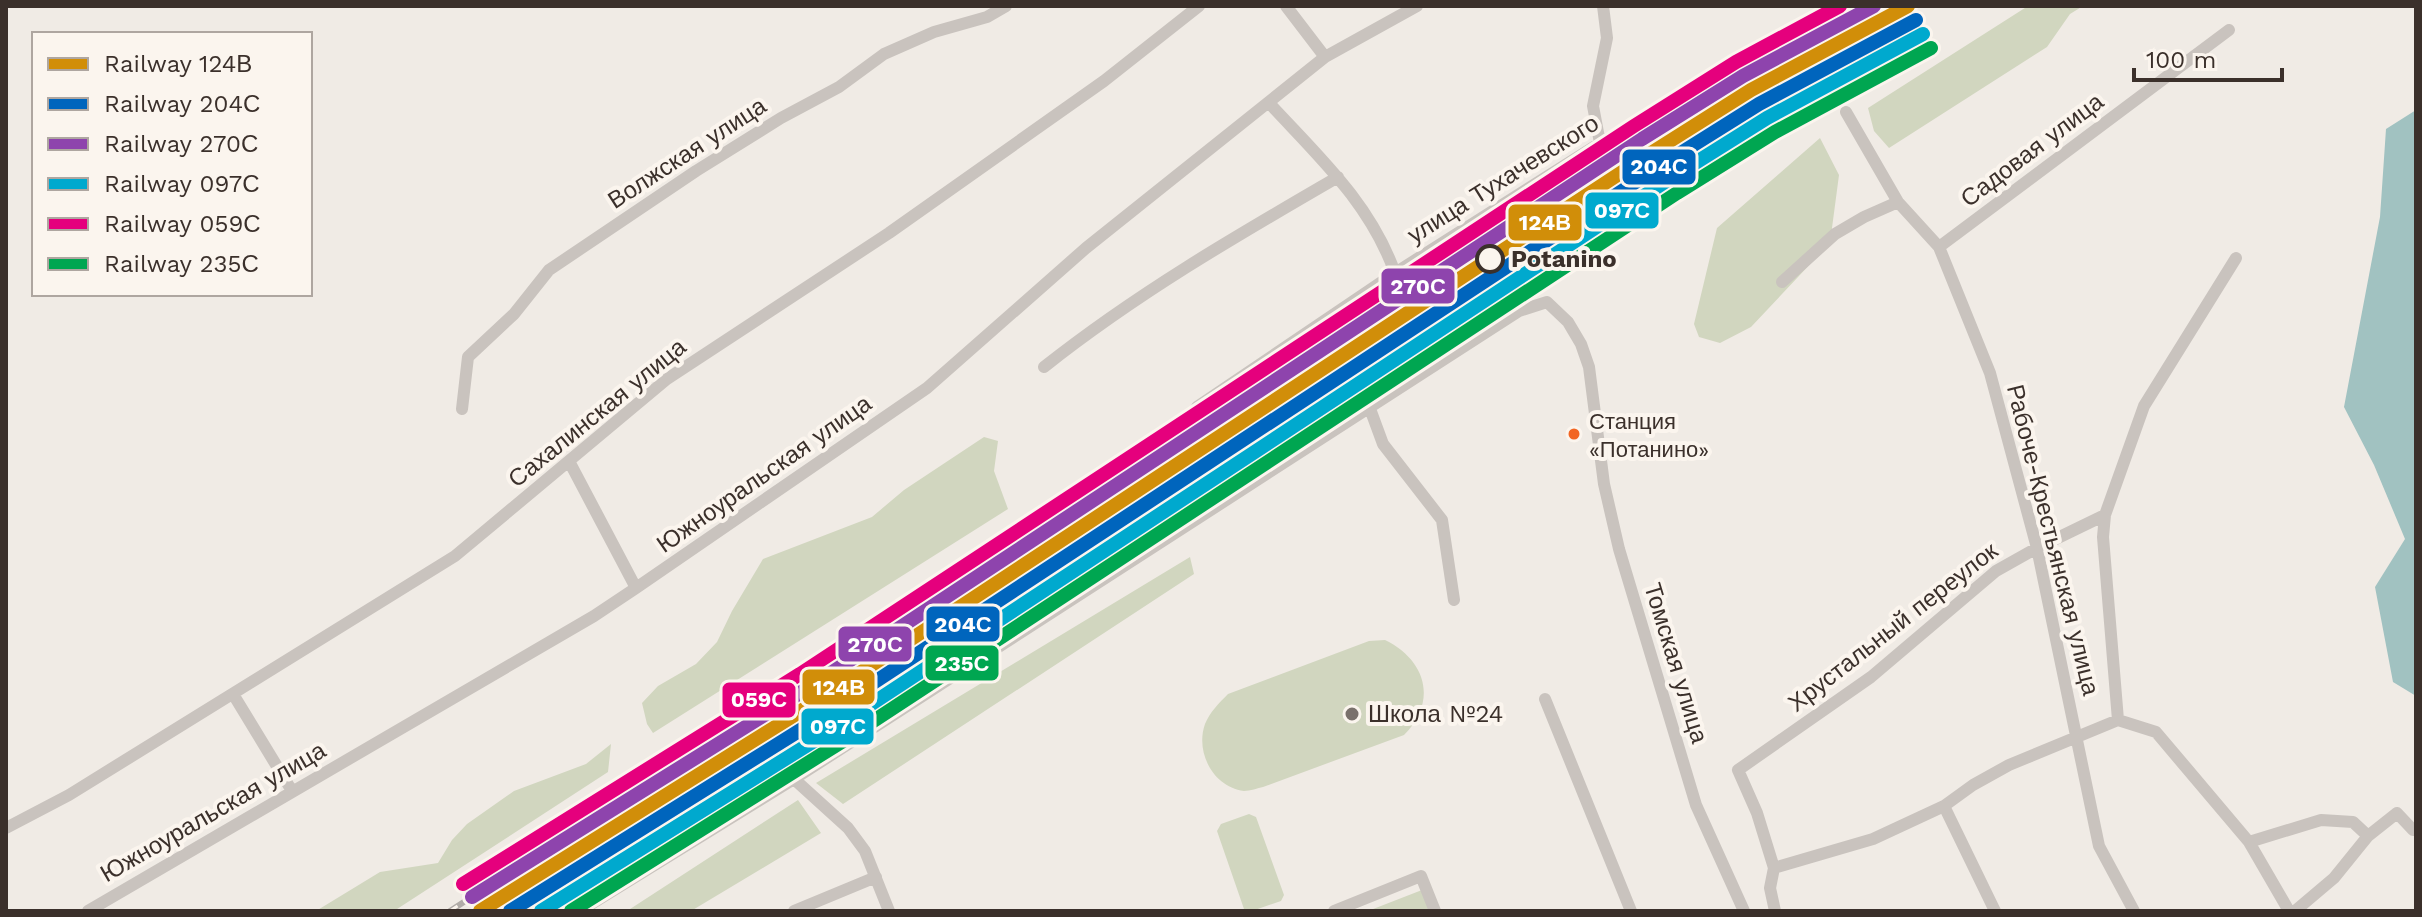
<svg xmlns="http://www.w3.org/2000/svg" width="2422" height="917" font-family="'Work Sans',sans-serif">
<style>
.green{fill:#d1d6bf}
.water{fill:#a1c2c1}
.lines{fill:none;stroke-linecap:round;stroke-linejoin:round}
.street{stroke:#c9c3be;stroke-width:12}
.rail-casing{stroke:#b1aca8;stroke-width:6}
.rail{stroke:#fbf5ee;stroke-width:3;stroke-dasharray:9;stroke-linecap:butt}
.rail-1-casing{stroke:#fbf5ee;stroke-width:20}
.rail-2-casing{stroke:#fbf5ee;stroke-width:20}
.rail-3-casing{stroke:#fbf5ee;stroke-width:20}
.rail-4-casing{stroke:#fbf5ee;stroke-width:20}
.rail-5-casing{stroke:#fbf5ee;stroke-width:20}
.rail-6-casing{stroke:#fbf5ee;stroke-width:20}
.rail-1{stroke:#d18e09;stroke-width:14}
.rail-2{stroke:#0065bd;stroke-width:14}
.rail-3{stroke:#8e44ad;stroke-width:14}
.rail-4{stroke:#00a9ce;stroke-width:14}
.rail-5{stroke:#e5007d;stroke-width:14}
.rail-6{stroke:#00a651;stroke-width:14}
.stop-dot{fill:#fbf5ee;stroke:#3b302b;stroke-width:4}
.bus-dot{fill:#f26522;stroke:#fbf5ee;stroke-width:3}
.poi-dot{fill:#7a716c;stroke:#fbf5ee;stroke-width:3}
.labels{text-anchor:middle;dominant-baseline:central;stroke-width:8;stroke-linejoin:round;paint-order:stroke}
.bus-label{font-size:22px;fill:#3b302b;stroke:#fbf5ee;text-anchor:start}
.street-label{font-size:24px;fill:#3b302b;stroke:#fbf5ee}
.stop-label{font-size:24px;font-weight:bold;fill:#3b302b;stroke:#fbf5ee;text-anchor:start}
.poi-label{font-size:24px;fill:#3b302b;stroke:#fbf5ee;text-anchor:start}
.line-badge{stroke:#fbf5ee;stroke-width:3}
.badge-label{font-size:22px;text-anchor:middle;font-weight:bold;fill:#fff}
</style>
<rect width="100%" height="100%" fill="#f0ebe5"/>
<!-- green -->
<path class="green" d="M2028 6H2083L2070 14 2047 47 1889 148 1874 131 1868 108Z
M1820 138 1839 175 1830 243 1751 327 1720 343 1699 337 1694 324 1717 228Z
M984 437 998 441 994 471 1008 509 653 733 647 724 642 703 658 686 696 664 717 642 732 611 763 559 872 517 904 490Z
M1190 557 1194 574 843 804 816 783Z
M1385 640C1426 660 1438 701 1404 735L1263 787C1258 788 1250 791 1244 791 1213 787 1195 752 1205 724 1210 712 1219 703 1228 694L1369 641Z
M611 744 608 772 394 911H316L380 872 438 863 452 840 467 824 514 791 586 764Z
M798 800 821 833 691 911H627Z
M1249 814 1256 817 1284 895 1281 901 1252 911 1244 909 1217 831 1221 824Z
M1422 890 1430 911H1368Z"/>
<!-- water -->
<path class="water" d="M2416 110V696L2393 682 2375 587 2405 539 2374 465 2344 407 2380 217 2386 129Z"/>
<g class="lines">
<!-- street -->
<path class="street" d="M1286 6 1325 57
M1270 104C1319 157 1370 203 1395 273
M1846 112 1898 202 1939 247 1990 373 2037 548 2099 846 2134 911
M1600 143 1593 106 1607 38 1603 6
M1939 247 2229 30
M2236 258 2144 406 2105 515 2103 537 2118 720 2156 732 2249 842 2289 911
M1782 282 1835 234 1864 217 1898 202
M1044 367C1136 294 1236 236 1338 177
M1369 406 1383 444 1442 520 1454 600
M1197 407 1395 273 1600 143 1844 6
M462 409 468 357 514 314 549 270 696 171 781 118 839 87 884 54 934 32 987 17 1006 6
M570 463 636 588
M233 694 292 791
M1545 699 1631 911
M794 779 848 828 865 851 889 911
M1944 806 1995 911
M6 828 69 795 455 556 667 379 889 233 1104 81 1199 6
M2249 842 2321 820 2353 822 2368 836
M1774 868 1873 839 1944 806 1973 785 2009 765 2118 720
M88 911 594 616 636 588 927 388 1086 248 1325 57 1417 6
M580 911 794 779 1519 311 1547 302 1568 322 1581 344 1589 367 1604 484 1619 549 1696 805 1744 911
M794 911 876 877
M1334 911 1421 876 1435 911
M1775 911 1770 888 1774 868 1757 813 1738 770 1871 677 1996 571 2037 548 2105 515
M2295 911 2334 878 2368 836 2397 813 2413 830H2416"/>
<!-- rail casing -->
<g class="rail-casing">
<path id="rail" d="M450 911 1123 474 1273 373 1554 191 1743 74 1843 29"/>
</g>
<!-- rail -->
<use href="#rail" class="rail"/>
<!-- rail-1 casing -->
<g class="rail-1-casing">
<path id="rail-1" d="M480 911 817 701 1651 153 1751 90 1908 6"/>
</g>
<!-- rail-2 casing -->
<g class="rail-2-casing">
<path id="rail-2" d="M510 911 826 714 1660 166 1759 104 1916 20"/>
</g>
<!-- rail-3 casing -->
<g class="rail-3-casing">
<path id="rail-3" d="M472 897 808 688 1642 139 1743 76 1874 6"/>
</g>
<!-- rail-4 casing -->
<g class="rail-4-casing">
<path id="rail-4" d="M541 911 835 728 1668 180 1767 118 1923 34"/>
</g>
<!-- rail-5 casing -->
<g class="rail-5-casing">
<path id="rail-5" d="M463 884 800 674 1634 126 1736 62 1840 6"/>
</g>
<!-- rail-6 casing -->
<g class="rail-6-casing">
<path id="rail-6" d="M571 911 843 741 1677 193 1775 132 1931 48"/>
</g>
<!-- rail-1 -->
<use href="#rail-1" class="rail-1"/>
<!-- rail-2 -->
<use href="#rail-2" class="rail-2"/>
<!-- rail-3 -->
<use href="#rail-3" class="rail-3"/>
<!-- rail-4 -->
<use href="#rail-4" class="rail-4"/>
<!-- rail-5 -->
<use href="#rail-5" class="rail-5"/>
<!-- rail-6 -->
<use href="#rail-6" class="rail-6"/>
</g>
<!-- markers -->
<circle class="stop-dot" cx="1490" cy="259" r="13"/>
<circle class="bus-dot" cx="1574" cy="434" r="7"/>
<circle class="poi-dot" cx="1352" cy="714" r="8"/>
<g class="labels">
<!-- bus labels -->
<g class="bus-label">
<text x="1589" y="421">Станция<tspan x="1589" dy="28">«Потанино»</tspan></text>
</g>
<!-- street labels -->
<g class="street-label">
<text transform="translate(2032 150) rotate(-37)">Садовая улица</text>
<text transform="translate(687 153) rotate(-33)">Волжская улица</text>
<text transform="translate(1503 179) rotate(-32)">улица Тухачевского</text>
<text transform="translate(597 413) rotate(-39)">Сахалинская улица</text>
<text transform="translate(764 474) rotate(-35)">Южноуральская улица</text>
<text transform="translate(2053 540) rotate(76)">Рабоче-Крестьянская улица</text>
<text transform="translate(1893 627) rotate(-38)">Хрустальный переулок</text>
<text transform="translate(1676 663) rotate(73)">Томская улица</text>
<text transform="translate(213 812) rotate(-30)">Южноуральская улица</text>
</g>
<!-- stop labels -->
<g class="stop-label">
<text x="1511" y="259">Potanino</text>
</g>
<!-- poi labels -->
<g class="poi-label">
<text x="1368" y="714">Школа №24</text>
</g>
</g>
<g class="line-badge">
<rect x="1621" y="148" width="76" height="38" rx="8" fill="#0065bd"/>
<rect x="1584" y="191" width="76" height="39" rx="8" fill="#00a9ce"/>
<rect x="1507" y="203" width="76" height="39" rx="8" fill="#d18e09"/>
<rect x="1380" y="267" width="76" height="38" rx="8" fill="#8e44ad"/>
<rect x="925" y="605" width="76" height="38" rx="8" fill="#0065bd"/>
<rect x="837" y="625" width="76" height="38" rx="8" fill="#8e44ad"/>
<rect x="924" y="644" width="76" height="38" rx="8" fill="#00a651"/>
<rect x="801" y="668" width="75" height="38" rx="8" fill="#d18e09"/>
<rect x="721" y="681" width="76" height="38" rx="8" fill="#e5007d"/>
<rect x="800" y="707" width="75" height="39" rx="8" fill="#00a9ce"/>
</g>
<g class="badge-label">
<text x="1659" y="174">204С</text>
<text x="1622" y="218">097С</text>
<text x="1545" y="230">124В</text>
<text x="1418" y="294">270С</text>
<text x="963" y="632">204С</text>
<text x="875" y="652">270С</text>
<text x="962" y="671">235С</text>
<text x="839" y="695">124В</text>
<text x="759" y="707">059С</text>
<text x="838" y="734">097С</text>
</g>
<!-- border -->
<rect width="2422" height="917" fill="none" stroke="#3b302b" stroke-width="16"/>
<!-- legend -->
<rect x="32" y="32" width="280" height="264" fill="#fbf5ee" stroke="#aea6a0" stroke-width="2"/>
<rect x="48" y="58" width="40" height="12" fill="#d18e09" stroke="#aea6a0" stroke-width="2"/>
<text x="104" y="72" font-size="24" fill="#3b302b">Railway 124В</text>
<rect x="48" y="98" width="40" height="12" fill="#0065bd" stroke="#aea6a0" stroke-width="2"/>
<text x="104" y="112" font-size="24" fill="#3b302b">Railway 204С</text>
<rect x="48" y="138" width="40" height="12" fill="#8e44ad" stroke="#aea6a0" stroke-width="2"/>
<text x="104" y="152" font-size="24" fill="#3b302b">Railway 270С</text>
<rect x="48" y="178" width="40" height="12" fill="#00a9ce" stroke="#aea6a0" stroke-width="2"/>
<text x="104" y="192" font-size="24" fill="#3b302b">Railway 097С</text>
<rect x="48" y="218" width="40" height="12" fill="#e5007d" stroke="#aea6a0" stroke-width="2"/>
<text x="104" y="232" font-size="24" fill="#3b302b">Railway 059С</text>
<rect x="48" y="258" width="40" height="12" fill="#00a651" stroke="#aea6a0" stroke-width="2"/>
<text x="104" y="272" font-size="24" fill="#3b302b">Railway 235С</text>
<!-- scale -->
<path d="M2134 68v12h148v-12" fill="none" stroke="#3b302b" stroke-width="4"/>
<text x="2146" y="68" font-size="24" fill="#3b302b" stroke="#fbf5ee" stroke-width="6" paint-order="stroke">100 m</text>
</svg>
